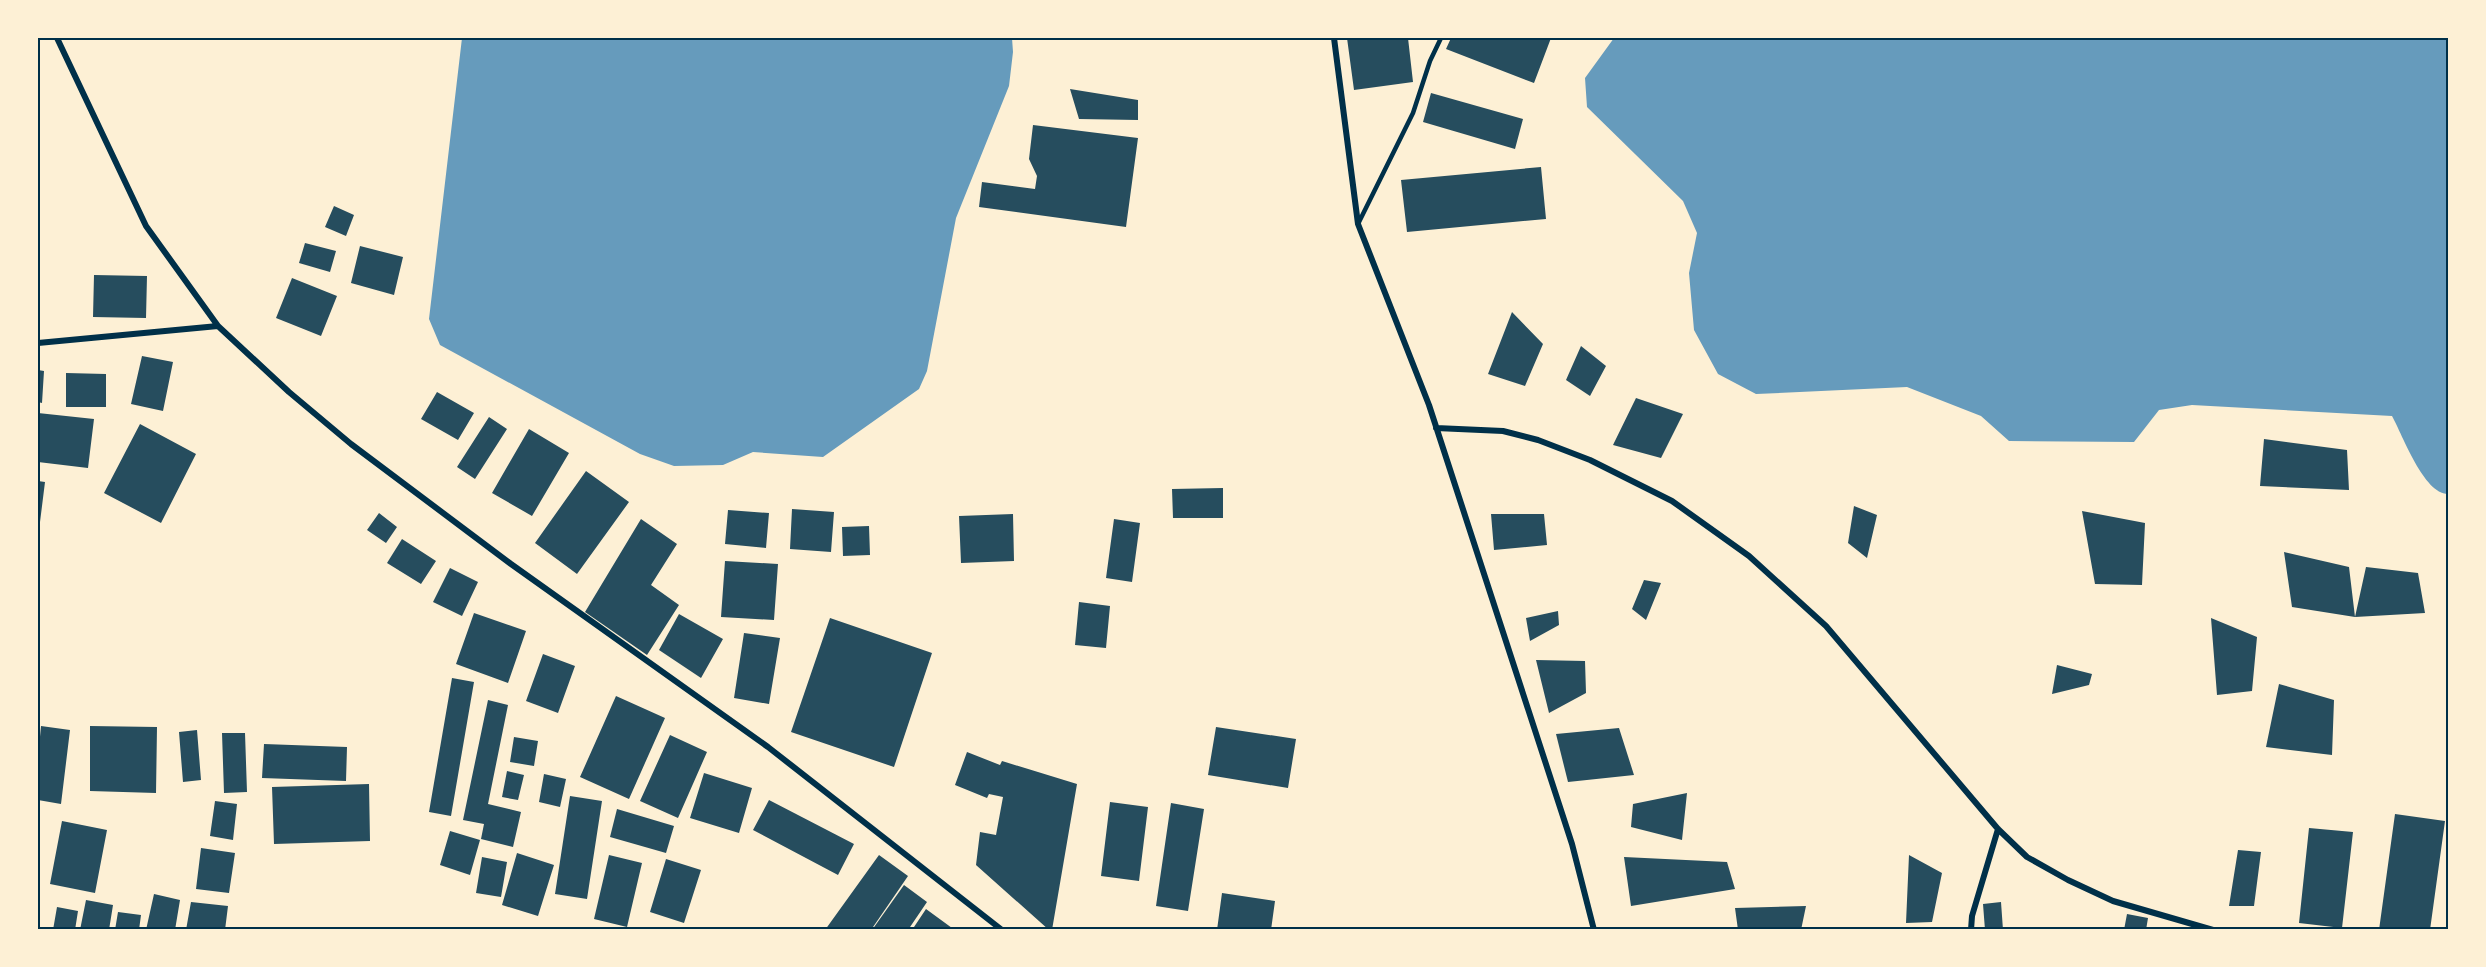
<svg xmlns="http://www.w3.org/2000/svg" width="2486" height="967" font-family="'Noto Sans',sans-serif">
<style>
.water{fill:#669bbc}
.building{fill:#264d5e}
.lines{fill:none;stroke-linecap:round;stroke-linejoin:round}
.service{stroke:#003049;stroke-width:4.5}
.minor{stroke:#003049;stroke-width:6}
.neatline{fill:none;stroke:#003049;stroke-width:2}
</style>
<rect width="100%" height="100%" fill="#fdf0d5"/>
<!-- water -->
<path class="water" d="M462 38H1012L1013 52 1009 86 956 218 927 371 919 389 823 457 753 452 723 465 674 466 640 454 440 345 429 319Z
M1614 38H2448V494C2424 494 2403 436 2392 416L2192 405 2159 410 2134 442 2009 441 1981 416 1907 387 1756 394 1718 374 1694 330 1689 273 1697 233 1683 201 1587 107 1585 78Z"/>
<!-- building -->
<path class="building" d="M1347 38H1408L1413 82 1354 90Z
M1451 38H1551L1534 83 1446 49Z
M1070 89 1138 100V120L1079 119Z
M1431 93 1523 119 1515 149 1423 122Z
M1033 125 1138 138 1126 227 979 207 982 182 1035 189 1037 176 1029 159Z
M1541 167 1546 219 1407 232 1401 180Z
M334 206 354 215 346 236 325 227Z
M305 243 336 251 330 272 299 263Z
M360 246 403 257 394 295 351 283Z
M94 275 147 276 146 318 93 317Z
M292 278 337 296 321 336 276 318Z
M1512 312 1543 344 1525 386 1488 374Z
M1581 346 1606 366 1590 396 1566 380Z
M142 356 173 362 163 411 131 404Z
M38 370 44 371 42 403 38 402Z
M66 373 106 374V407H66Z
M437 392 474 413 458 440 421 419Z
M1636 398 1683 414 1661 458 1613 445Z
M38 413 94 419 88 468 38 462Z
M489 417 507 429 475 479 457 467Z
M140 424 196 454 161 523 104 493Z
M529 429 569 453 532 516 492 493Z
M2264 439 2347 450 2349 490 2260 486Z
M586 471 629 502 577 574 535 543Z
M38 481 45 482 39 530H38Z
M1223 488V518H1173L1172 489Z
M1854 506 1877 515 1867 558 1848 543Z
M792 509 834 512 831 552 790 549Z
M728 510 769 513 766 548 725 544Z
M2082 511 2145 523 2142 585 2095 584Z
M379 513 397 527 386 543 367 530Z
M1013 514 1014 561 961 563 959 516Z
M1491 514H1544L1547 545 1494 550Z
M641 519 677 544 651 585 679 605 647 655 585 612Z
M1114 519 1140 523 1132 582 1106 578Z
M869 526 870 555 843 556 842 527Z
M402 539 436 561 421 584 387 563Z
M2284 552 2349 567 2355 617 2366 567 2418 573 2425 613 2355 617 2292 607Z
M725 561 778 564 774 620 721 617Z
M450 568 478 582 462 616 433 602Z
M1644 580 1661 583 1646 620 1632 609Z
M1079 602 1110 606 1106 648 1075 645Z
M1558 611 1559 625 1530 641 1526 618Z
M474 613 526 631 508 683 456 664Z
M679 614 723 639 701 678 659 650Z
M830 618 932 653 894 767 791 732Z
M2211 618 2257 637 2252 691 2217 695Z
M744 633 780 638 769 704 734 698Z
M543 654 575 666 558 713 526 701Z
M1536 660 1585 661 1586 693 1549 713Z
M2057 665 2092 674 2089 685 2052 694Z
M452 678 474 682 451 816 429 812Z
M2279 684 2334 700 2332 755 2266 747Z
M616 696 665 718 629 799 580 777Z
M488 700 508 705 488 804 521 812 513 847 481 839 484 824 463 820Z
M41 726 70 730 61 804 38 800V758Z
M90 726 157 727 156 793 90 791Z
M1216 727 1296 739 1288 788 1208 775Z
M1619 728 1634 775 1568 782 1556 734Z
M197 730 201 780 183 782 179 732Z
M222 733H245L247 792 224 793Z
M670 735 707 752 678 818 640 801Z
M514 737 538 741 534 766 510 762Z
M264 744 347 747 346 781 262 778Z
M967 752 1000 765 1002 761 1077 784 1052 930H1049L976 865 980 832 996 835 1003 797 989 794 987 798 955 785Z
M507 771 524 775 518 800 502 797Z
M704 773 752 788 739 833 690 818Z
M544 774 566 779 560 807 539 802Z
M369 784 370 841 274 844 272 787Z
M1687 793 1682 840 1631 827 1633 804Z
M570 796 602 801 587 899 555 894Z
M769 800 854 844 838 875 753 830Z
M215 801 237 804 233 840 210 836Z
M1110 802 1148 807 1139 881 1101 876Z
M1171 803 1204 809 1188 911 1156 906Z
M617 809 674 826 666 853 610 837Z
M2395 814 2445 821 2430 930H2379Z
M62 821 107 830 95 893 50 884Z
M2309 828 2353 832 2342 928 2299 923Z
M450 831 480 840 470 875 440 865Z
M201 848 235 853 229 893 196 889Z
M2238 850 2261 852 2254 906H2229Z
M517 853 554 865 538 916 502 905Z
M609 855 642 863 627 927 594 919Z
M879 855 908 876 871 930H825Z
M1909 855 1942 873 1932 922 1906 923Z
M482 857 507 862 501 897 476 893Z
M1624 857 1727 862 1735 889 1631 906Z
M666 859 701 870 684 923 650 912Z
M904 885 927 902 908 930H872Z
M1222 893 1275 901 1271 930H1217Z
M154 894 180 900 175 930H146Z
M86 900 113 905 109 930H80Z
M191 902 228 906 225 930H186Z
M2001 902 2003 930H1985L1983 904Z
M1806 906 1801 930H1738L1735 908Z
M57 907 78 911 75 930H53Z
M926 909 952 928 951 930H912Z
M118 912 141 915 139 930H115Z
M2127 914 2148 918 2146 930H2124Z"/>
<g class="lines">
<!-- service -->
<path class="service" d="M1358 224 1413 113 1430 61 1441 38"/>
<!-- minor -->
<path class="minor" d="M57 38 146 226 218 326 289 392 351 444 511 564 768 747 1002 930
M1334 38 1358 224 1429 405 1572 844 1594 930
M38 343 218 326
M1436 428 1503 431 1538 440 1590 460 1672 501 1749 556 1826 626 1998 829 2027 857 2068 880 2113 901 2213 930
M1971 930 1972 916 1998 829"/>
</g>
<!-- border -->
<rect width="2486" height="967" fill="none" stroke="#fdf0d5" stroke-width="78"/>
<rect x="39" y="39" width="2408" height="889" class="neatline"/>
</svg>
